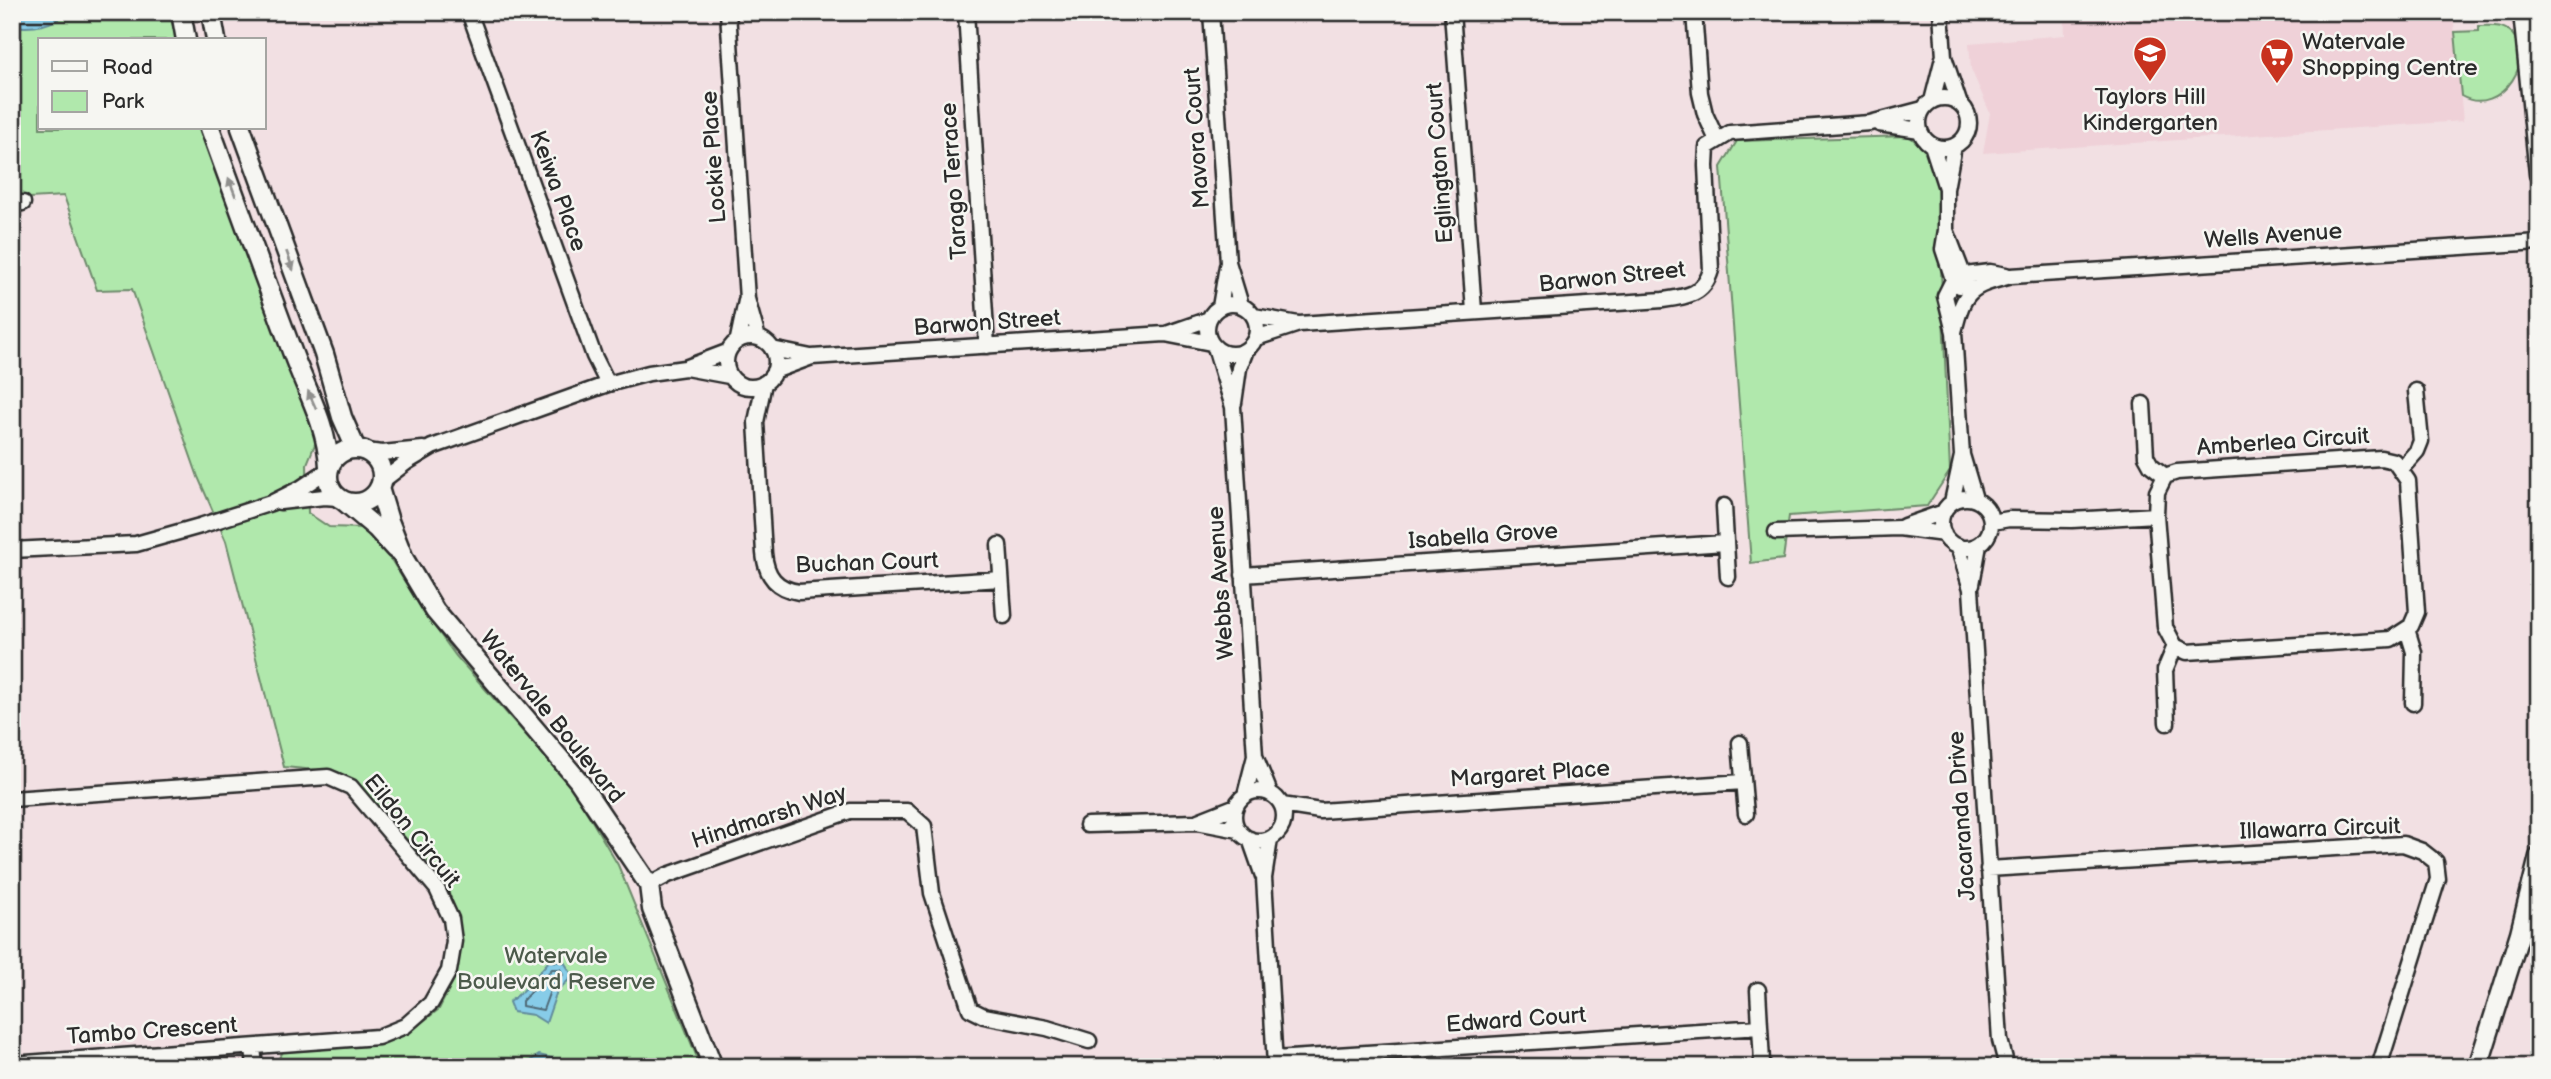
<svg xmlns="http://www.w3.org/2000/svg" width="2551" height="1079" font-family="'Balsamiq Sans',sans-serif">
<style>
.built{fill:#efd1d8}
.green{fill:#b0e8ac;stroke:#6e8a6c;stroke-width:2}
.water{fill:#87cce8;stroke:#628c9c;stroke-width:2}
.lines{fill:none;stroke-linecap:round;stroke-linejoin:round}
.shore{stroke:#506b77;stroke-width:2}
.minor-casing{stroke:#2b2b2b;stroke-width:19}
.tertiary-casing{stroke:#2b2b2b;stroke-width:23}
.minor{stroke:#f6f6f2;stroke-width:14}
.tertiary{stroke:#f6f6f2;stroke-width:18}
.oneway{fill:#90908e}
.labels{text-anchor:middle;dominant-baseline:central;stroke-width:5;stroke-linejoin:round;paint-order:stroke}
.poi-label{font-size:23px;fill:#2b2b2b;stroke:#f6f6f2;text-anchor:start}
.street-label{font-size:23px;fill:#2b2b2b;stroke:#f6f6f2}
.park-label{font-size:23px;fill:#4c5a4b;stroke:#f6f6f2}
</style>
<rect width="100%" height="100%" fill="#f2e0e3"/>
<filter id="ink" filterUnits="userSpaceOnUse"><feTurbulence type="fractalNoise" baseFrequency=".0143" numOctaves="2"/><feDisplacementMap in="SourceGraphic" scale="14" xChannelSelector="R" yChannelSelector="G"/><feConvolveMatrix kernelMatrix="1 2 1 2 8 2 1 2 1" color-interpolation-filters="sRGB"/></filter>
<g filter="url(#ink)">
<!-- built -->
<path class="built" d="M2064 12H2453L2463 121 1983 153 1990 113 1971 69 1969 43 2065 35Z"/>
<!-- green -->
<path class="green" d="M12 12H169L177 40H40V128H208L317 439 307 464 308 513 329 527 363 528 392 561 421 608 456 656 572 787 618 865 701 1067H273L283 1052 379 1045 412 1030 439 1009 456 975 460 937 456 912 444 879 354 783 338 772 284 767 226 541 198 477 132 289 97 290 64 196 12 199Z
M2479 26C2487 26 2498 24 2506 29 2543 53 2501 119 2461 96L2455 32 2479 31Z
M1909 136 1936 158 1950 471 1927 506 1789 516 1783 559 1751 563 1721 167 1737 141Z"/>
<!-- water -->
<path class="water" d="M12 12H70C51 25 36 29 12 26Z
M549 961 564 962 573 976 557 991 546 1023 533 1015 513 1012 509 1002 523 991Z
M539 1055 586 1067H520Z"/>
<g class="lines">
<!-- shore -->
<path class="shore" d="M552 969H560L563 975 551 988 543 1010 522 1006V1001Z"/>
<!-- minor casing -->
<g class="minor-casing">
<path id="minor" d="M469 12 594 356 608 384
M728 12 747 299 758 338
M966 12 987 346
M1211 12 1228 262 1241 305
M1452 12 1474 311
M1694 12 1700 93 1705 114 1717 140
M1941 12 1944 57 1959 102
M1919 123a25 25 0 1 1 50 0a25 25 0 1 1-50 0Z
M1932 101 1943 58
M1879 124 1920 130
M1932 145 1946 188
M1954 146 1946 189V230L1943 249 1954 282 1959 286
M12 204 23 203
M1946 230 1966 282
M1207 329a25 25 0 1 1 50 0a25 25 0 1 1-50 0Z
M1220 307 1227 266
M1254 316 1298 324
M1954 332C1964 290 1969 287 2011 276L2539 242
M1166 334 1209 319
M726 362a25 25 0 1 1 50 0a25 25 0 1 1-50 0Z
M1256 338 1299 324 1663 300C1686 297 1704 295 1711 270L1706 166 1707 147 1730 133 1870 123 1923 109
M738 339 746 301
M1215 347 1233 407 1255 756 1270 793
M772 349 811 357
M686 368 729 376
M774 371 812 357 1165 334 1211 343
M764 383 756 422 764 553C766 576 776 589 799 592L1001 579
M1234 403 1239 368 1246 350
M2143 404 2146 456 2151 465 2165 476
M366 451 382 453 423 449
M2381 458 2394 461 2408 481 2417 612 2411 626 2391 639 2187 652 2175 646 2165 627 2156 515 2157 492 2165 476 2177 472Z
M2401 469 2417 451 2421 441 2416 391
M381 482 407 462 432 447 608 384 649 373 685 368 727 352
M1941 523a25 25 0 1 1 50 0a25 25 0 1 1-50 0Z
M1975 499 1962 455 1954 332 1945 296 1951 284 1965 275 1990 272 2006 275
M280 502 324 497 338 498
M1952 502 1962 456
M1724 506 1728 577
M1992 522 2009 519 2072 520 2156 515
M1904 526 1944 512
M1776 532 1899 528 1944 534
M999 545 1004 616
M1958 546 1971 589 2000 1040 2007 1067
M12 550 136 544 200 526 271 503 301 488 328 470
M1243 575 1725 543
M1972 584 1979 545
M2407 629 2414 652 2413 703
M2167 723 2165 670 2175 646
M1740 743 1746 814
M1234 816a25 25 0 1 1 50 0a25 25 0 1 1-50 0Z
M1245 795 1255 756
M12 799 328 777 351 787 437 889 451 919 454 941 449 971 431 1003 405 1026 378 1037 12 1064
M1282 805 1320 811 1743 782
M1198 821 1236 806
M1087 825 1197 822 1239 830
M1250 839 1263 876
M1270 839 1264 878 1275 1065
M1988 869 2403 844 2422 851 2436 862 2438 879 2379 1067
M649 885 668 875 850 811H907L924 826 932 893 970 1009 984 1016 1047 1028 1089 1041
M1758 990 1762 1062
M253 1047 255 1067
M1275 1059 1760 1027"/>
</g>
<!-- tertiary casing -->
<g class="tertiary-casing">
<path id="tertiary" d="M181 12 186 40
M211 12 216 40
M2523 12 2539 174
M210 128C237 203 265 279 293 354 307 392 327 425 329 466
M241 128 324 354 342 417 356 449
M328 476a27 27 0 1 1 54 0a27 27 0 1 1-54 0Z
M379 488 389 521 404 559 435 611 578 780 649 885 652 909 713 1067
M344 501 376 528 395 549
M2478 1067 2520 933 2539 857"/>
</g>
<!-- minor -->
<use href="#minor" class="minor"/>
<!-- tertiary -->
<use href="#tertiary" class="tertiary"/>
</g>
<!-- one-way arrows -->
<defs><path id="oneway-solid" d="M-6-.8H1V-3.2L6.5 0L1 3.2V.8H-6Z" transform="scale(1.75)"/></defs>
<g class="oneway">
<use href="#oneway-solid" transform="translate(232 187) rotate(-111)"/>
<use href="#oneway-solid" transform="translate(290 261) rotate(70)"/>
<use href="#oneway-solid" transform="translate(312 400) rotate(-114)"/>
</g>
</g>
<!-- icons -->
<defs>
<g id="school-pin" transform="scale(1.75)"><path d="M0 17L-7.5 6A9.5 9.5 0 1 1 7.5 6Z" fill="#c8321e" stroke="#f6f6f2"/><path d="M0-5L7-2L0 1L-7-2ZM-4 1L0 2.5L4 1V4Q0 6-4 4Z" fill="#fff"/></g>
<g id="supermarket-pin" transform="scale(1.75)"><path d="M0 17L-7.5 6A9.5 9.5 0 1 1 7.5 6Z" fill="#c8321e" stroke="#f6f6f2"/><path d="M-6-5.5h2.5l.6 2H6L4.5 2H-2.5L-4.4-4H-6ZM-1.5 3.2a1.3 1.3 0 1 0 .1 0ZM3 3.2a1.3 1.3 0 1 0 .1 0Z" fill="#fff"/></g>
</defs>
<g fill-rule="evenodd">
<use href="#school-pin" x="2150" y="53"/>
<use href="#supermarket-pin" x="2277" y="55"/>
</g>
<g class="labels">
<!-- poi labels -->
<g class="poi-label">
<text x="2302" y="42">Watervale<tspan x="2302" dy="26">Shopping Centre</tspan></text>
<text x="2150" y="97" text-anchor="middle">Taylors Hill<tspan x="2150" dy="26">Kindergarten</tspan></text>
</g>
<!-- street labels -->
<g class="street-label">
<text transform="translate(1197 138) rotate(-94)">Mavora Court</text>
<text transform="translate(714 157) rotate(-94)">Lockie Place</text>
<text transform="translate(1440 163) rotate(-94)">Eglington Court</text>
<text transform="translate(954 181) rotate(-94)">Tarago Terrace</text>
<text transform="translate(558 191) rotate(70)">Keiwa Place</text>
<text transform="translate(2273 236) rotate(-4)">Wells Avenue</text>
<text transform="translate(1612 277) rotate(-6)">Barwon Street</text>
<text transform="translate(987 323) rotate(-4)">Barwon Street</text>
<text transform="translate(2283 442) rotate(-4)">Amberlea Circuit</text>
<text transform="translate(1483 536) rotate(-4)">Isabella Grove</text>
<text transform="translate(867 563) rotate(-2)">Buchan Court</text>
<text transform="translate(1221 583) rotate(-94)">Webbs Avenue</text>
<text transform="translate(552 717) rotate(51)">Watervale Boulevard</text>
<text transform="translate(1530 774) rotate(-4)">Margaret Place</text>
<text transform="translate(1962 816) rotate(-94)">Jacaranda Drive</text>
<text transform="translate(769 817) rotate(-18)">Hindmarsh Way</text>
<text transform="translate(2320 829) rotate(-2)">Illawarra Circuit</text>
<text transform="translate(412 831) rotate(51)">Eildon Circuit</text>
<text transform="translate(1516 1020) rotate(-4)">Edward Court</text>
<text transform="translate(152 1031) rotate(-4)">Tambo Crescent</text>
</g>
<!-- park labels -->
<g class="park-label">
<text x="556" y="956">Watervale<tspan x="556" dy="26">Boulevard Reserve</tspan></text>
</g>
</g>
<!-- margin -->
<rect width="2551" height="1079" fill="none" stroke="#f6f6f2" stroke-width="42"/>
<rect x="21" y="21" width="2509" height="1037" fill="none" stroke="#2b2b2b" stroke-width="2.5" filter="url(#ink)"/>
<!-- legend -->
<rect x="38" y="38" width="228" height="91" fill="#f6f6f2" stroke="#a5a5a2" stroke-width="2"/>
<rect x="52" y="61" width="35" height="10" fill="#f6f6f2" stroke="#a5a5a2" stroke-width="2"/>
<text x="102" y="74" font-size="21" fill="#2b2b2b">Road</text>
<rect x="52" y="91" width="35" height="21" fill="#b0e8ac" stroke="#a5a5a2" stroke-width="2"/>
<text x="102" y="108" font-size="21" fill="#2b2b2b">Park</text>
</svg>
